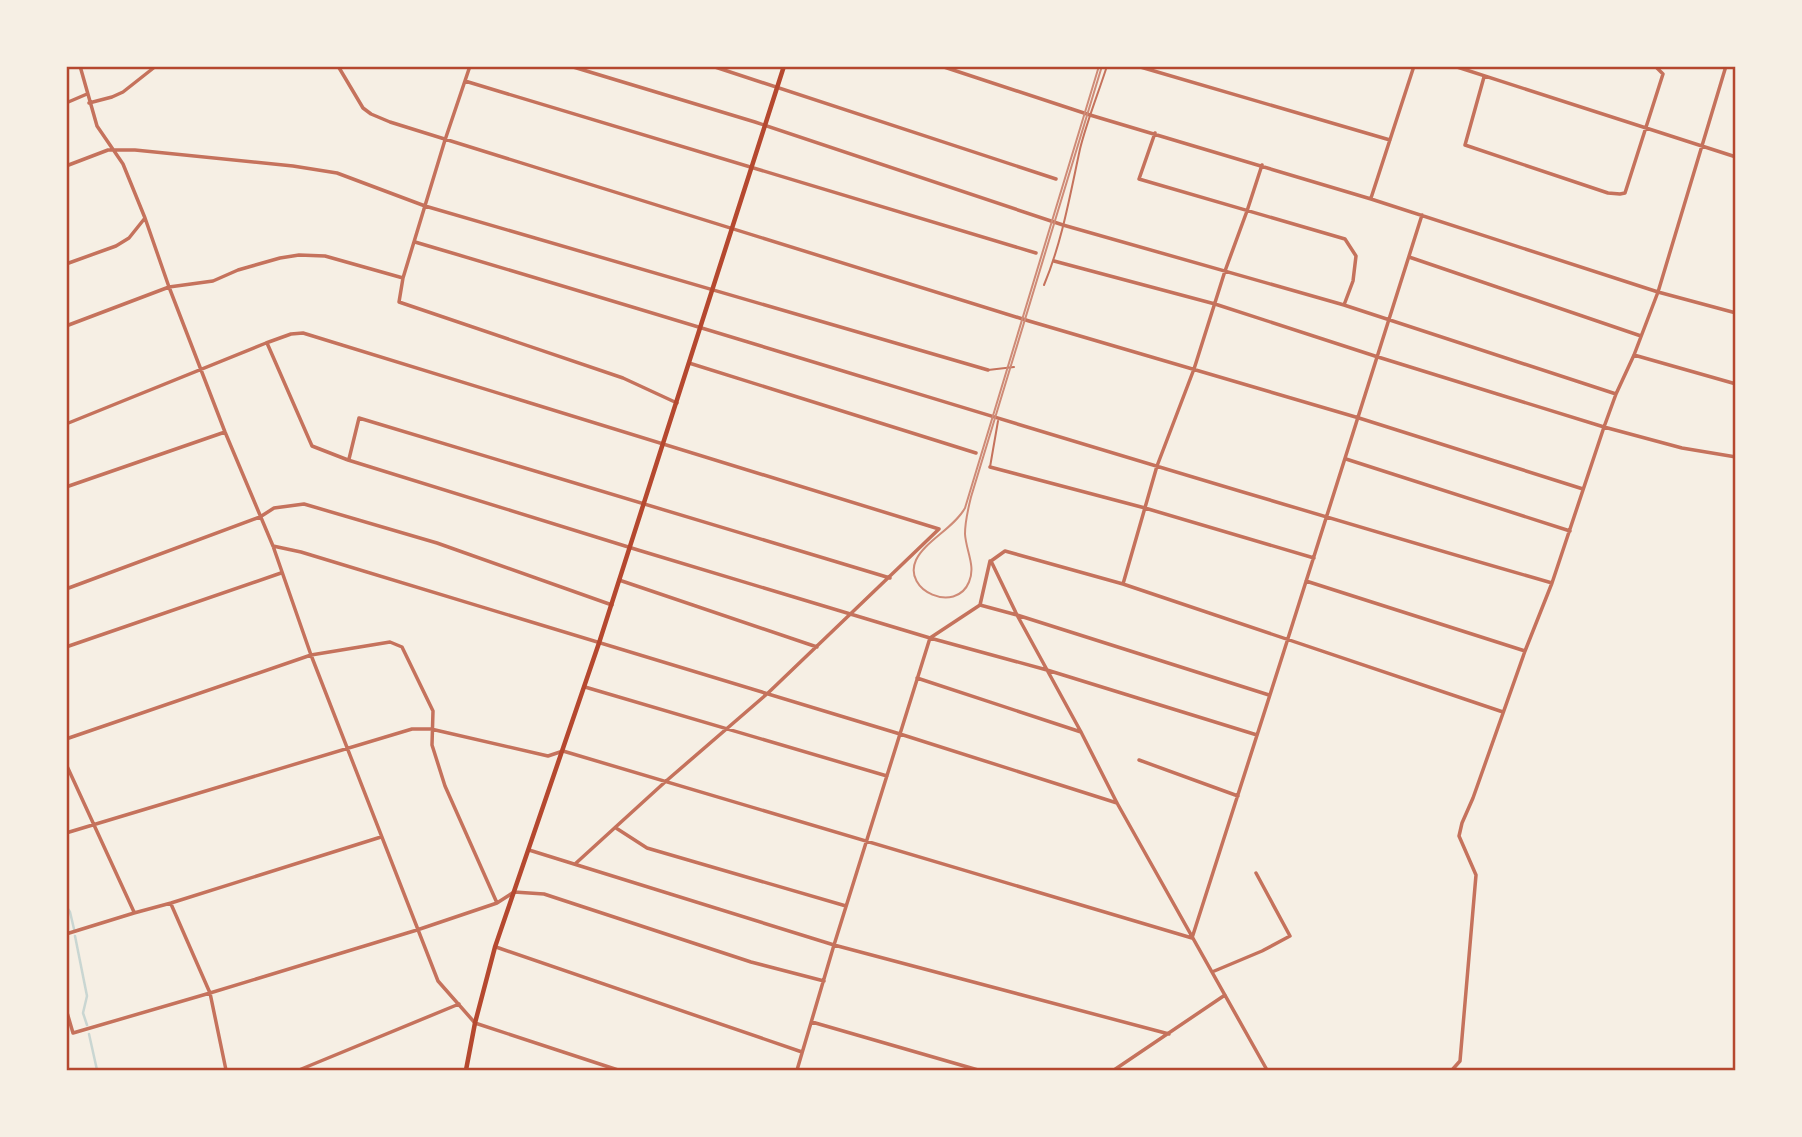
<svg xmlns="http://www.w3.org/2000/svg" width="1802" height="1137" font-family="Raleway,sans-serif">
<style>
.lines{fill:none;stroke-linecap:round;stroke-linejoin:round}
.stream{stroke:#c9d6d2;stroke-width:2.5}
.service{stroke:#c5725c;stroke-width:2}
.minor{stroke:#c5725c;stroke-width:3.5}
.secondary{stroke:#b5482f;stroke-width:4.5}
.tram{stroke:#cf8b77;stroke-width:2}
.neatline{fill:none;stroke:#b5482f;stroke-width:2.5}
</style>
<rect width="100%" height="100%" fill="#f6efe4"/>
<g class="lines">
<!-- stream -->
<path class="stream" d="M66 906 70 912 74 929
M75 936 87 996 83 1013 87 1025
M89 1034 97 1070"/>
<!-- service -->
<path class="service" d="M1044 285C1062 242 1070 195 1080 149 1087 121 1098 94 1107 66
M988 370 1014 367
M990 467 998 421"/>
<!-- minor -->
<path class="minor" d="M80 66 97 126 123 164 145 218 169 287 225 432 273 546 311 655 438 981 475 1023 618 1070
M338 66 363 108 371 114 390 122 1029 321 1359 418 1583 489
M470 66 445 140 403 278 399 302 623 378 677 403
M570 66 755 122 1063 225 1344 305 1616 394
M712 66 1056 179
M941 66 1090 115 1371 199 1658 292 1736 313
M1137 66 1390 140
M1454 66 1736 157
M1484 77 1465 145 1608 193 1620 194 1625 193 1663 74 1655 66
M465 81 1036 253
M66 103 87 94
M89 103 112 97 123 92 156 66
M1155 133 1139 179 1345 239 1356 256 1353 281 1344 305
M66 166 108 150H135L293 166 337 173 425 206 988 370
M1371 198 1414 66
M415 242C794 354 1172 474 1552 583
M1409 257 1641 336
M1054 261 1215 304 1378 357 1604 427 1682 448 1736 457
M66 264 116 246 129 238 145 218
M66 326 169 287 213 281 238 270 280 258 299 255 325 256 403 278
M267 343 312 446 348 460 638 550 930 638 1047 670 1257 735
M1634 355 1736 384
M689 363 976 453
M66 424 266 343 291 334 303 333 939 529 768 693 665 782 575 864
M349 459 359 418 890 578
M1346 459 1570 531
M990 467 1145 508 1314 558
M66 487 225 432
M273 546 301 552 900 734 1117 803
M991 561 1017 615 1081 732 1117 803 1267 1070
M991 561 1005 551 1123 584 1503 712
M619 580 817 647
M1306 581 1525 651
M1123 584 1157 466 1194 369 1225 271 1247 211 1262 165
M66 589 260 517 274 508 304 504 437 543 612 605
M980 605 1017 615 1269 695
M66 647 281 573
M917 678 1081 732
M585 687 887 776
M66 739 311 655 390 642 402 647 433 711 432 745 445 786 497 903
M1139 760 1238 796
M66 764 134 912
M616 828 647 848 846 906
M66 833 412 729H431L548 756 563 751 1192 938
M529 850 834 945 1169 1034
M171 904 210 993 226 1070
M66 934 134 913 171 903 381 837
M1192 938C1269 697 1347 457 1422 215
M496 947 802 1052
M1212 972 1262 951 1290 936 1256 873
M66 1009 73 1033 210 993 417 930 497 903 514 892 544 894 751 962 824 981
M812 1022 978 1070
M299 1070 459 1004
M797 1070 834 945 930 638 980 605 990 561
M1114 1070 1225 995
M1314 1070H1319
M1452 1070 1460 1061 1476 875 1459 836 1462 823 1473 798 1525 651 1552 583 1604 427 1616 394 1634 355 1658 292 1726 66"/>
<!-- secondary -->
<path class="secondary" d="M466 1070 475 1023 495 947 599 643 784 66"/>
<!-- tram -->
<path class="tram" d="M1099 66 965 508C954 528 925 541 916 560 902 591 956 614 969 582 976 566 966 551 965 534 965 521 968 509 971 497L1102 66"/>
</g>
<!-- border -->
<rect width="1802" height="1137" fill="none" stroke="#f6efe4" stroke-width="136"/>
<rect x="68" y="68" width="1666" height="1001" class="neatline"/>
</svg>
